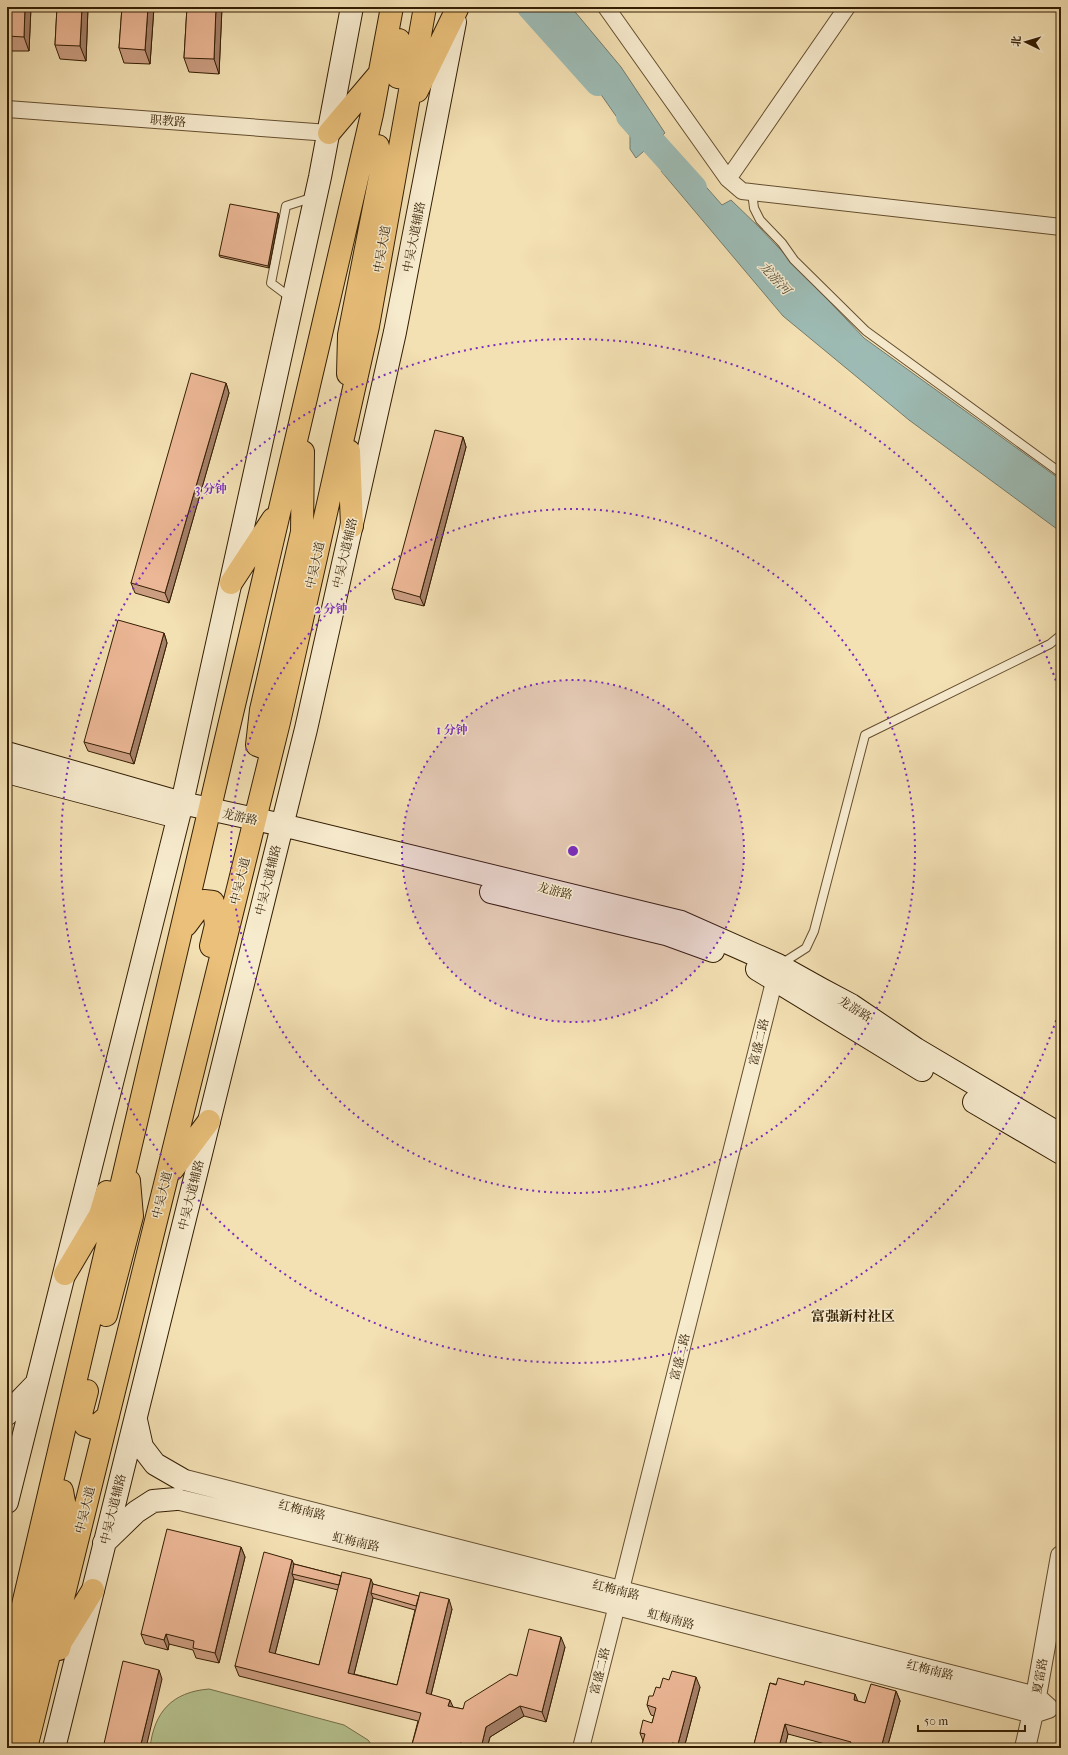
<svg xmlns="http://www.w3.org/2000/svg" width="1068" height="1755" font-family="'IM FELL French Canon','Noto Serif SC',serif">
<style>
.green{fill:#b6c390;stroke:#75704a}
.water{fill:#9dbbb4;stroke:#737c6d}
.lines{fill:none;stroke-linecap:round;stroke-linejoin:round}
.river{stroke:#9dbbb4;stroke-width:26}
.service-casing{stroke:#644e2f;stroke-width:10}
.minor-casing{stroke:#644e2f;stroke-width:18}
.tertiary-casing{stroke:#644e2f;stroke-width:22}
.secondary-casing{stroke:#341e03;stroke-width:24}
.primary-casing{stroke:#341e03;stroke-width:24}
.service{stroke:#f7ebce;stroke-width:8}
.minor{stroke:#f7ebce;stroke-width:16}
.tertiary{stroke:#f7ebce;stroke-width:20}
.secondary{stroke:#f7ebce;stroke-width:22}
.primary{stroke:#eac07a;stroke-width:22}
.wall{fill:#cb9d81;stroke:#341e03;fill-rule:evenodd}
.shaded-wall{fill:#a58069;stroke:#341e03}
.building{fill:#ecb796;stroke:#341e03}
.ring{fill:none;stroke:#7b2cbf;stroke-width:2;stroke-dasharray:2 4}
.labels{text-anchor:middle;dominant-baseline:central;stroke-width:3;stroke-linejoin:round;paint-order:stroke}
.street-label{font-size:12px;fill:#341e03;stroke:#f7ebce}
.water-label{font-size:13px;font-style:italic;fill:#544d38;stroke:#f7ebce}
.quarter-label{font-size:14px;font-weight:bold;fill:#341e03;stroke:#f7ebce}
.centre{fill:#7b2cbf;stroke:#f7ebce;stroke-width:2}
.ring-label{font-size:12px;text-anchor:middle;font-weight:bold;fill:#7b2cbf;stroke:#f7ebce;stroke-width:3;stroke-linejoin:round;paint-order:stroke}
</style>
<rect width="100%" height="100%" fill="#f3e0b3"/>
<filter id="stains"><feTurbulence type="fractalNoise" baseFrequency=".005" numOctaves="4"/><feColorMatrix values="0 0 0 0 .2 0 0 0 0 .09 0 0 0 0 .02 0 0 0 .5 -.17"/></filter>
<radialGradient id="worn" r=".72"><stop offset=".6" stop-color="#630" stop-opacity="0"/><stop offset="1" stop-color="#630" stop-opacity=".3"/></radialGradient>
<!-- green -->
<path class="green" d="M209 1689 344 1725 368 1740 374 1748H150C154 1712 172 1692 209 1689Z"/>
<!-- water -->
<path class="water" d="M522 7H571L621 67 665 133 636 158 630 149V136L551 23 526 13Z
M679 156 722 205 731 200 760 228 864 338 1061 480V532L909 420 783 316 661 171Z"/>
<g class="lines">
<!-- river -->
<path class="river" d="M530 7 598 83
M629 116 694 188"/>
<!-- service casing -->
<g class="service-casing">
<path id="service" d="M752 192 754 208 760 220 782 243 794 260 866 331 1061 473
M291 298 271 283 286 206 314 197
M781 964 806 948 814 931 865 735 1050 644 1061 635"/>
</g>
<!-- minor casing -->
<g class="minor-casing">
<path id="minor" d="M606 7 728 179 742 191 1061 227
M7 109 329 133
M728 179 847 7
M581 1748 777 970"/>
</g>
<!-- tertiary casing -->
<g class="tertiary-casing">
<path id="tertiary" d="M181 1479 1036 1697 1048 1708
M176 1499 617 1605 1033 1713 1048 1708
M1025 1748 1033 1713 1061 1556"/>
</g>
<!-- secondary casing -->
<g class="secondary-casing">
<path id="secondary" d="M7 753 182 803 282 825 681 922 778 965 821 989 851 1005 916 1049 1061 1135
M7 772 166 814
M491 892 666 934 713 951
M757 969 922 1070
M974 1102 1061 1153
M7 1414 34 1386
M136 1420 142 1447 155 1464 181 1479
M7 1502 182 803 320 177 352 7
M104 1543 136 1512 153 1501 176 1499
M54 1748 306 729 395 332 455 22"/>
</g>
<!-- primary casing -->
<g class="primary-casing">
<path id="primary" d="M399 40 395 62 398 77 405 78 415 62
M417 91 457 9
M329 133 379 74
M348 374 349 335 381 172 378 146 372 145 362 159
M349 451 352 526
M231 583 273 519
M276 729 265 748 257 745 261 710 302 532 303 452
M186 925 204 901 213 902 216 925 211 946
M173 1169 209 1121
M65 1274 100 1215 107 1192
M106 1315 132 1216 129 1181
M87 1391 81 1414 85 1425 94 1428 108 1416
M59 1649 61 1642 93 1590
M7 1673 321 334 372 114 392 7
M18 1743V1696L66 1513 62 1491 56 1490 48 1499
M26 1748 279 722 368 326 425 7"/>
</g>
<!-- service -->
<use href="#service" class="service"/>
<!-- minor -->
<use href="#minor" class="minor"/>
<!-- tertiary -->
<use href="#tertiary" class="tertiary"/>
<!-- secondary -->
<use href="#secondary" class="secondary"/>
<!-- primary -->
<use href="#primary" class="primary"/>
</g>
<!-- wall -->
<path class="wall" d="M7 7H31L29 51H7Z
M57 7H88L86 61 60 59 55 45Z
M122 7H154L150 64 124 63 119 48Z
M187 7H222L219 74 189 72 184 58Z
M278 213 279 216 269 268 220 257 219 255Z
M226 383 229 393 169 603 135 593 131 583Z
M463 437 466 447 424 606 395 599 392 589Z
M164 633 167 643 134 764 88 751 84 742Z
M241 1547 245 1557 219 1663 196 1658 193 1650 169 1644 168 1650 145 1644 141 1634Z
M294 1564 373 1584 452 1609 431 1695 452 1707 463 1709 517 1676 565 1647 546 1722 524 1716 490 1737 487 1748H411L418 1721 239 1676 235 1666ZM294 1579 338 1590 319 1665 275 1654ZM373 1598 415 1610 397 1685 354 1674Z
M770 1683 865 1703 896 1691 900 1701 887 1748H840L788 1734 785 1746 786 1748H753Z
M700 1687 684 1748H641L643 1741 640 1733 652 1723 654 1716 651 1715 647 1705 660 1688Z"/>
<!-- shaded-wall -->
<path class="shaded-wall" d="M25 7H31L29 51 24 37Z
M82 7H88L86 61 80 46Z
M148 7H154L150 64 145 50Z
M216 7H222L219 74 214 59Z
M278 213 279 216 269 268 268 266Z
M226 383 229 393 169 603 165 593Z
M463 437 466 447 424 606 420 597Z
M164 633 167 643 134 764 130 754Z
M241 1547 245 1557 219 1663 215 1653Z
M292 1560 296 1569 292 1574 294 1579 273 1662 269 1652Z
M371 1579 375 1589 371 1593 373 1598 352 1682 348 1673Z
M449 1599 452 1609 429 1703 426 1693Z
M166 1634 169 1644 168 1650 164 1640Z
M561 1637 565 1647 546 1722 542 1712Z
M159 1670 162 1679 146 1748H140Z
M696 1677 700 1687 684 1748H680L678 1744Z
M896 1691 900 1701 887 1748H881Z
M855 1694 859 1704 854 1700Z
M450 1700 454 1709 448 1706Z
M520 1706 524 1716 490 1737 487 1748H481L486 1727Z
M785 1724 788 1734 785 1746 786 1748H782L780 1743Z
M460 1743 462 1748H458Z
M672 1743 674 1748H671Z"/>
<!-- building -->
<path class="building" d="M7 7H25L24 37 7 36Z
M57 7H82L80 46 55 45Z
M122 7H148L145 50 119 48Z
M187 7H216L214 59 184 58Z
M230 204 278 213 268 266 219 255Z
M191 373 226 383 165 593 131 583Z
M435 430 463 437 420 597 392 589Z
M118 620 164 633 130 754 84 742Z
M167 1529 241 1547 215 1653 193 1648 194 1641 166 1634 164 1640 141 1634Z
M264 1552 292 1560 269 1652 319 1665 342 1572 371 1579 348 1673 397 1685 420 1592 449 1599 426 1693 450 1700 448 1706 463 1709 465 1702 510 1674 517 1676 529 1629 561 1637 542 1712 520 1706 486 1727 481 1748 460 1743 458 1748H411L421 1713 235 1666Z
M294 1564 341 1576 339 1585 292 1574Z
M373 1584 419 1596 416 1606 371 1593Z
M123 1661 159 1670 140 1748H103Z
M672 1671 696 1677 678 1744 672 1743 671 1748H641L645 1734 640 1733 643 1720 652 1723 656 1708 647 1705 649 1696H653L656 1687 660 1688 663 1678 669 1680Z
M778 1678 804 1685 805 1681 855 1694 854 1700 865 1703 871 1684 896 1691 881 1748H849L851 1742 785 1724 780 1743 785 1745 784 1748H753L770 1683 776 1685Z"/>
<!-- distance rings -->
<circle cx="573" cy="851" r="171" fill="#7b2cbf" fill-opacity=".12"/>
<g class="ring">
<circle cx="573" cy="851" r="171"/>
<circle cx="573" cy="851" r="342"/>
<path d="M1060 1009A512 512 0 1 1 1060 693"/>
</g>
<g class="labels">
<!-- street labels -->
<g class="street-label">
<text transform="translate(168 121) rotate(4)">职教路</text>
<text transform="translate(414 237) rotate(-79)">中吴大道辅路</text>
<text transform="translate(382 249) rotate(-80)">中吴大道</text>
<text transform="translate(345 553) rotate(-77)">中吴大道辅路</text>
<text transform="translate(315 565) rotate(-77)">中吴大道</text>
<text transform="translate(240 817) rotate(12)">龙游路</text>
<text transform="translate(268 880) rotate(-76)">中吴大道辅路</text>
<text transform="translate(240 881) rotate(-76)">中吴大道</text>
<text transform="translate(555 891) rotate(14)">龙游路</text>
<text transform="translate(855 1009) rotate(32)">龙游路</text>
<text transform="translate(759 1042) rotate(-76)">富盛二路</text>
<text transform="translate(162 1195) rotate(-76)">中吴大道</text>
<text transform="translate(191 1195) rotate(-76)">中吴大道辅路</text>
<text transform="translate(680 1357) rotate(-76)">富盛二路</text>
<text transform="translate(113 1509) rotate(-76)">中吴大道辅路</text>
<text transform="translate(85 1510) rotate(-76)">中吴大道</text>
<text transform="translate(302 1510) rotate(14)">红梅南路</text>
<text transform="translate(356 1542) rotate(13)">虹梅南路</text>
<text transform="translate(616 1590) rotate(14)">红梅南路</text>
<text transform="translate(671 1619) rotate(15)">虹梅南路</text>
<text transform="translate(930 1670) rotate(14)">红梅南路</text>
<text transform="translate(600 1671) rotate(-76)">富盛二路</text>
<text transform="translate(1040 1676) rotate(-80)">夏雷路</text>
</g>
<!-- water labels -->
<g class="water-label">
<text transform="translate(775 278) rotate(47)">龙游河</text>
</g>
<!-- quarter labels -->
<g class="quarter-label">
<text x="853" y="1316">富强新村社区</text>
</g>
</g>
<circle cx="573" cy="851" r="6" class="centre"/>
<g class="ring-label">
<text x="211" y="493">3 分钟</text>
<text x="331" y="613">2 分钟</text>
<text x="452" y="734">1 分钟</text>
</g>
<!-- margin -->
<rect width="1068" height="1755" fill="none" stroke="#f3e0b3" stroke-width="24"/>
<rect x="8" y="8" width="1052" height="1739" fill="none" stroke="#341e03" stroke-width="2"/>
<rect x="12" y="12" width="1044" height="1731" fill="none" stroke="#341e03"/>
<!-- north arrow -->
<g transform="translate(1026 42) rotate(275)" stroke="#f7ebce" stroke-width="3" paint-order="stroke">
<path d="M0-3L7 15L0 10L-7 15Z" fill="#341e03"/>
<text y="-6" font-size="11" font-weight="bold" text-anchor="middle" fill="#341e03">北</text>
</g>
<!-- scale -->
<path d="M918 1725v6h107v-6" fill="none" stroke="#341e03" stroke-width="2"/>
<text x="924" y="1725" font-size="12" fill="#341e03" stroke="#f7ebce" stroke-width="3" paint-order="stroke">50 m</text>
<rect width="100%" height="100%" filter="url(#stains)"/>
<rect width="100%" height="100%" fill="url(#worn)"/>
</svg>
